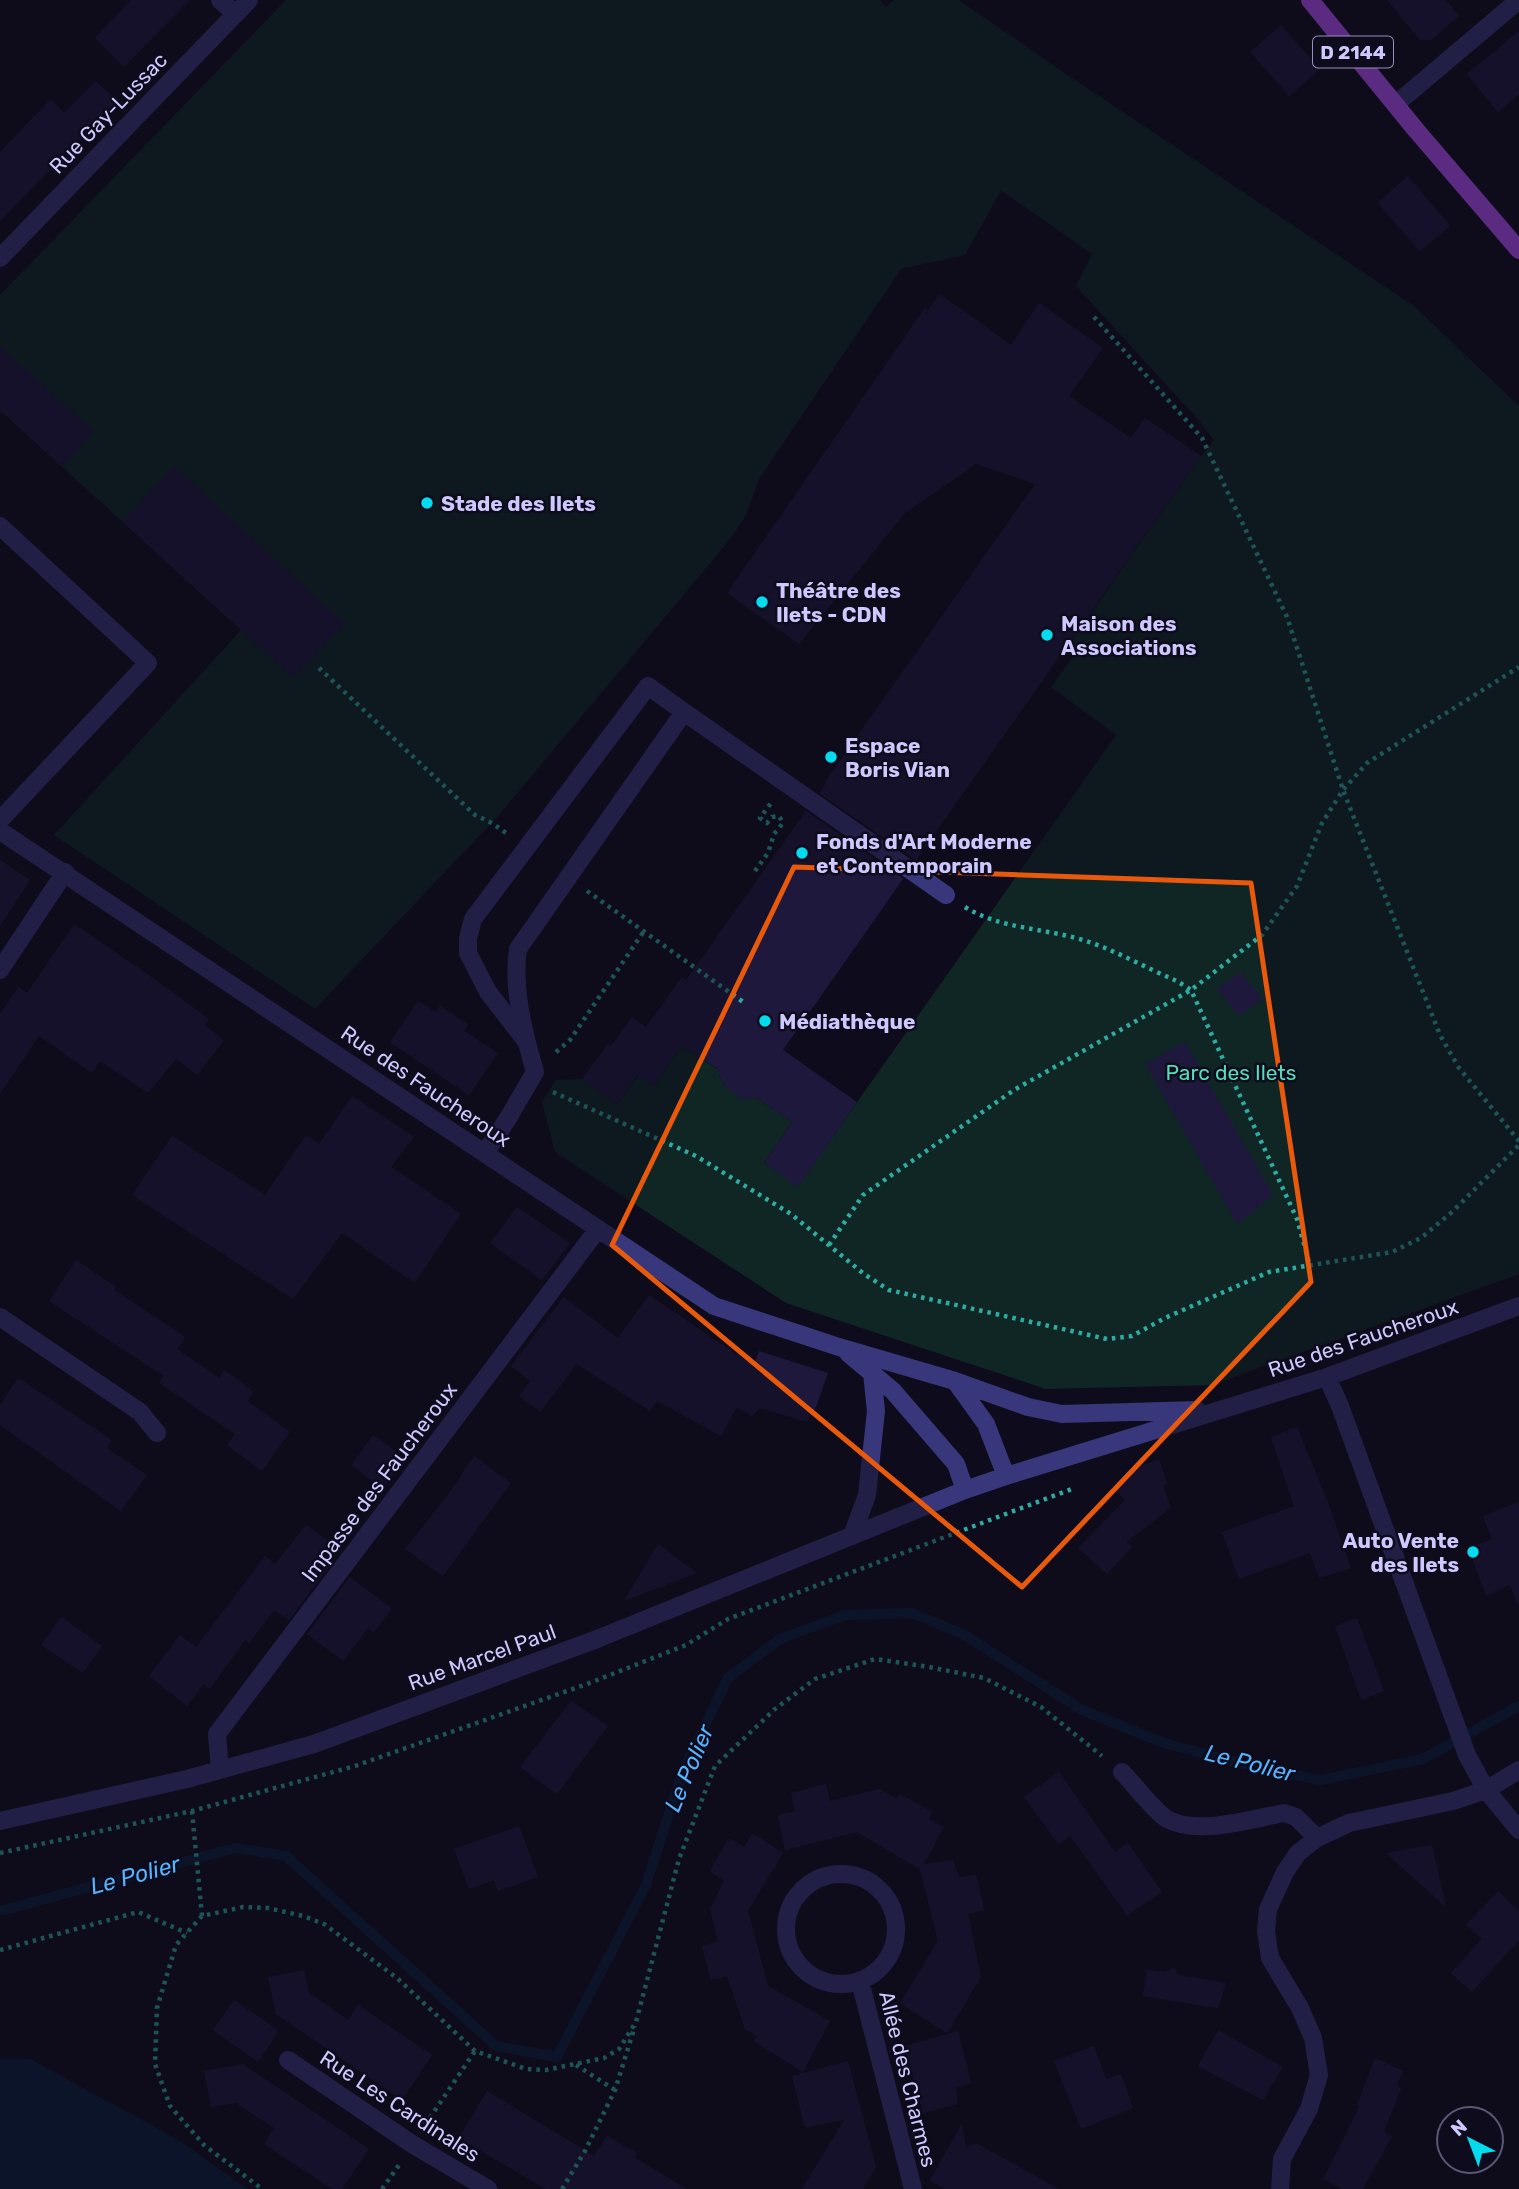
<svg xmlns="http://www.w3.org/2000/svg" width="1519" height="2189" font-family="Rubik,sans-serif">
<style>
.green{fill:#0f2625}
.water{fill:#0b1e3c}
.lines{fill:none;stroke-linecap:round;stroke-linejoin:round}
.stream{stroke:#0b1e3c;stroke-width:10}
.building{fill:#1f183d}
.path{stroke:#2eaca2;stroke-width:4.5;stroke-dasharray:3.5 5;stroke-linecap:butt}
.minor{stroke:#38377b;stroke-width:18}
.major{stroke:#b950fd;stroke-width:18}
.marked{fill:none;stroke:#e8590c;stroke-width:5;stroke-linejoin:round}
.poi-dot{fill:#03dbef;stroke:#0e0c1c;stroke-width:2.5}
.labels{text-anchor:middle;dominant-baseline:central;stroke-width:5;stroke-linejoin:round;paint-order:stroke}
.shield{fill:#0e0c1c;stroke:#9490ba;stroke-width:2}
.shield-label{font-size:19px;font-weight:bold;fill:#cdc8fe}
.street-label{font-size:21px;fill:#cdc8fe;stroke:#0e0c1c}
.poi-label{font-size:21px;font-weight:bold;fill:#cdc8fe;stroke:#0e0c1c;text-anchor:start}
.park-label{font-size:21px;fill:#56dcb8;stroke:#0e0c1c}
.water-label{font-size:23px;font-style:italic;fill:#57b3fd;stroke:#0e0c1c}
</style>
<rect width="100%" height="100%" fill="#0e0c1c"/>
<!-- green -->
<path class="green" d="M286 0H880L886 7 894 0H959L1057 68 1414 306 1519 406V1274L1212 1385 1046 1389 786 1303 555 1152 542 1102 556 1080 582 1079 617 1104 639 1075 654 1086 682 1046 721 1072 719 1075 726 1088 754 1096 792 1122 764 1163 798 1186 1116 735 1051 687 1074 655 1066 649 1201 456 1214 440 1195 416 1076 286 1092 254 1001 190 965 255 901 269 759 479 746 516 727 543 499 815 315 1009 54 835 241 630 0 410V295Z"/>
<!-- water -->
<path class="water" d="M0 2059H30L182 2142 247 2189H0Z"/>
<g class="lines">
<!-- stream -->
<path class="stream" d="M0 1911 236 1848 286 1856 496 2046 557 2057 646 1885 682 1773 728 1678 780 1639 845 1615 912 1613 963 1634 1082 1710 1164 1743 1256 1767 1321 1780 1423 1759 1519 1706"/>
</g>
<!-- building -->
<path class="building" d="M131 0H190L124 67 95 38Z
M1387 0H1446L1459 16 1431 40H1420Z
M1281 25 1320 69 1289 96 1250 52Z
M1519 31V94L1498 112 1467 74Z
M96 81 117 101 0 221V152L51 99 64 113Z
M1408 176 1450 226 1420 251 1378 203Z
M940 294 1011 345 1039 303 1103 348 1069 396 1131 438 1145 418 1201 456 916 860 819 793 826 783 825 782 1035 484 976 464 905 513 799 644 727 593 925 308 928 310Z
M0 346 94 432 62 467 0 410Z
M174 467 345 624 293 678 123 522Z
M806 811 903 879 783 1050 857 1102 798 1187 764 1163 792 1122 757 1098 742 1099 726 1088 716 1068 682 1046 654 1086 638 1075 617 1104 582 1079 608 1044 611 1046 632 1017 646 1027 682 977 686 980Z
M0 860 30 880 0 926Z
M74 924 146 973 209 1019 205 1025 224 1040 197 1075 176 1059 148 1093 100 1061 92 1073 39 1036 0 1094V1014L18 987 27 993Z
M1240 972 1263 999 1239 1015 1217 989Z
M418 1001 436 1012 440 1006 468 1024 464 1031 498 1053 469 1095 390 1042Z
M1185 1042 1273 1195 1237 1224 1145 1064Z
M352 1096 414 1137 391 1167 461 1214 415 1283 342 1233 293 1299 132 1195 172 1136 265 1195 306 1135 319 1144Z
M517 1207 570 1243 542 1280 490 1243Z
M76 1260 116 1287 114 1290 185 1337 177 1349 219 1378 224 1370 254 1392 247 1401 290 1432 262 1471 227 1445 235 1434 159 1383 164 1376 49 1301Z
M649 1295 754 1366 759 1351 828 1373 816 1407 807 1422 760 1408 752 1416 737 1407 721 1436 657 1401 650 1411 577 1364 540 1412 519 1396 530 1381 511 1366 564 1297 618 1338Z
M18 1378 112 1440 107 1448 147 1475 121 1511 0 1425V1405Z
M1297 1427 1327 1500 1351 1568 1319 1578 1310 1553 1239 1579 1222 1532 1294 1506 1271 1437Z
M373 1435 405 1458 382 1489 351 1465Z
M474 1456 511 1483 443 1576 405 1549 450 1492Z
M1159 1459 1167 1483 1163 1486 1171 1508 1126 1542 1132 1547 1107 1574 1078 1548 1125 1500 1115 1489 1134 1468Z
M1519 1502V1603L1517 1604 1510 1585 1486 1595 1468 1548 1492 1539 1483 1516Z
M306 1525 331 1543 326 1552 330 1556 327 1560 332 1563 289 1620 274 1610 249 1643 245 1640 210 1689 204 1684 187 1706 149 1676 180 1635 196 1647 265 1556 275 1564Z
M658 1544 697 1573 624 1601Z
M350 1577 392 1609 374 1632 368 1628 343 1661 307 1634Z
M61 1617 102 1646 83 1673 41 1645Z
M1357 1618 1384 1691 1361 1700 1335 1626Z
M571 1701 608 1726 557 1794 520 1767Z
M1059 1772 1115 1852 1128 1843 1162 1892 1127 1915 1070 1836 1059 1845 1024 1797Z
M826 1784 830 1801 879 1789 897 1799 900 1794 932 1812 929 1819 944 1827 924 1864 953 1860 959 1877 976 1875 984 1910 968 1914 981 1977 947 2033 900 2003 938 1941 920 1869 857 1832 785 1850 778 1815 795 1811 791 1793Z
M519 1826 538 1877 498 1891 494 1880 469 1889 454 1849Z
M752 1833 783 1853 748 1911 768 1986 830 2021 803 2072 753 2041 757 2036 745 2029 727 1976 711 1980 702 1946 718 1941 710 1909 724 1881 710 1871 729 1838 744 1847Z
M1432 1845 1446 1907 1386 1853Z
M1498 1891 1519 1912V1940L1472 1992 1451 1973 1482 1939 1466 1925Z
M1175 1968 1177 1975 1226 1983 1218 2008 1143 1996 1147 1970 1164 1972Z
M304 1970 309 1993 348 2020 358 2005 432 2055 402 2100 276 2014 268 1977Z
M234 2000 279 2031 258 2062 213 2030Z
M1218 2030 1283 2067 1263 2100 1198 2066Z
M958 2031 971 2083 956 2088 958 2104 923 2113 905 2046Z
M1094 2046 1106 2079 1121 2074 1133 2108 1081 2129 1054 2061Z
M1375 2058 1403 2071 1397 2085 1401 2088 1384 2132 1392 2136 1363 2189H1343L1323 2179 1360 2106 1357 2105Z
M848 2061 876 2167 863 2189H802L844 2120 805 2127 792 2076Z
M243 2064 369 2149 342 2189H332L264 2144 274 2128 236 2103 211 2107 204 2071Z
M487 2091 594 2156 607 2136 637 2153 634 2157 686 2189H546L459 2138Z
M962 2124 966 2148 976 2143 1059 2189H945L930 2180Z"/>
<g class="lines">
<!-- path -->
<path class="path" d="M1094 317 1202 438 1287 617 1343 790 1440 1035 1459 1068 1519 1141
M319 668 475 815 492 823 506 833
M755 871 768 853 774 834 783 823 779 816 772 817 767 823 760 818 771 803
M587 891 746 1004
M965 907C1000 929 1044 928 1083 940 1113 949 1148 969 1177 981L1191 990 1297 1219 1310 1265
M556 1052 570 1040 644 931
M553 1092 696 1156 791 1214 864 1274 889 1290 1107 1339 1132 1336 1165 1318 1269 1272 1392 1252 1421 1238 1452 1212 1519 1145
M829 1245 863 1195 1014 1090 1191 990 1262 935 1297 886 1322 823 1343 790 1367 763 1519 667
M192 1811 202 1916 243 1907 268 1908 303 1916 324 1924 397 1978 475 2051 526 2069 546 2070 604 2058 619 2049 636 2022 679 1859 715 1766 775 1709 815 1679 875 1659 929 1667 984 1678 1041 1707 1102 1756
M0 1853 192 1811 355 1766 587 1684 686 1645 728 1619 1072 1489
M202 1916 176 1945 157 2008 155 2064 170 2106 204 2145 262 2189
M0 1950 138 1912 187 1933
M576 2065 615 2090
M425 2125 475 2051
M382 2189 399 2165
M562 2189 585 2151 615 2090 635 2026"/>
<!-- minor -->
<path class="minor" d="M220 0 235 14
M1396 104 1519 0
M0 258 249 0
M0 526 148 663 0 820
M684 712 946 895
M0 831 714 1306 842 1348 955 1381 1028 1407 1062 1414 1197 1410
M0 970 65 872
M485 1153 507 1120 535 1072C524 1034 512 987 518 949L684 712 648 686 473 919 468 938V953L488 992 526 1041
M0 1317 140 1412 157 1433
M848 1353 893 1391 956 1464 965 1490
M1327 1377 1340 1406 1467 1755 1486 1790 1519 1830
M955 1381 986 1424 1006 1476
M852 1536 867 1495 876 1411 872 1373
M220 1770 217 1734 598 1229
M1122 1772C1134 1784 1154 1811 1167 1819 1197 1836 1251 1819 1284 1813L1296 1817 1317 1838
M0 1821 187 1779 314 1744 597 1639 965 1490 1006 1476 1327 1377 1519 1306
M786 1929a55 55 0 1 1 110 0a55 55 0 1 1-110 0Z
M860 1981 913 2189
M288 2060 412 2144 488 2189
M1280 2189 1282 2159 1309 2109 1319 2075 1313 2038 1300 2008 1270 1958 1266 1931 1268 1909 1285 1872 1298 1853 1317 1838 1349 1823 1453 1801 1486 1790 1519 1770"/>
<!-- major -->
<path class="major" d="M1310 0 1416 130 1519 250"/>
</g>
<!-- marked area -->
<path d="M0 0H1519V2189H0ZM794 867 1251 883 1311 1282 1022 1587 612 1245Z" fill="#0e0c1c" fill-opacity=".55" fill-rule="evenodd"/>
<path class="marked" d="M794 867 1251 883 1311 1282 1022 1587 612 1245Z"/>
<!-- markers -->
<g class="poi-dot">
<circle cx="427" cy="503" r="7"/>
<circle cx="762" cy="602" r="7"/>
<circle cx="1047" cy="635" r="7"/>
<circle cx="831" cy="757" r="7"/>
<circle cx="802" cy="853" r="7"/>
<circle cx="765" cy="1021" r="7"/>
<circle cx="1473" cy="1552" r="7"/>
</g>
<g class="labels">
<!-- shield labels -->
<rect class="shield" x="1313" y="36.5" width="80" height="31" rx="5"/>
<g class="shield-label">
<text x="1353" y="52">D 2144</text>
</g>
<!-- street labels -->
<g class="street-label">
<text transform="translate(108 113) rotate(-46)">Rue Gay-Lussac</text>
<text transform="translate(426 1086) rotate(34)">Rue des Faucheroux</text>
<text transform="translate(1363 1338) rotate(-19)">Rue des Faucheroux</text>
<text transform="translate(379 1482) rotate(-53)">Impasse des Faucheroux</text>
<text transform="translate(482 1657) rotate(-20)">Rue Marcel Paul</text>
<text transform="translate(908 2079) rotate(76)">Allée des Charmes</text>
<text transform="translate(400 2106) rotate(33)">Rue Les Cardinales</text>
</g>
<!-- poi labels -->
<g class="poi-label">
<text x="441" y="503">Stade des Ilets</text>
<text x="776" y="590">Théâtre des<tspan x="776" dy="24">Ilets - CDN</tspan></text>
<text x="1061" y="623">Maison des<tspan x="1061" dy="24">Associations</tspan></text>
<text x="845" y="745">Espace<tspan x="845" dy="24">Boris Vian</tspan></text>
<text x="816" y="841">Fonds d'Art Moderne<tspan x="816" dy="24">et Contemporain</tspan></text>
<text x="779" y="1021">Médiathèque</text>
<text x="1459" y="1540" text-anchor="end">Auto Vente<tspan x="1459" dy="24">des Ilets</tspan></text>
</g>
<!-- park labels -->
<g class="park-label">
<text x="1231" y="1072">Parc des Ilets</text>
</g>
<!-- water labels -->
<g class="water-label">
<text transform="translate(1250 1763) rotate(14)">Le Polier</text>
<text transform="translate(689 1768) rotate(-67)">Le Polier</text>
<text transform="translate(135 1875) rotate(-15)">Le Polier</text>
</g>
</g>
<!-- north arrow -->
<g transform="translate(1470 2140) rotate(318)"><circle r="33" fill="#0e0c1c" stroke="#5a5776" stroke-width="2"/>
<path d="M0-5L12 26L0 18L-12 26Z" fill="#03dbef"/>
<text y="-10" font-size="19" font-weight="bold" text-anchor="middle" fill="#cdc8fe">N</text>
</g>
</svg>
